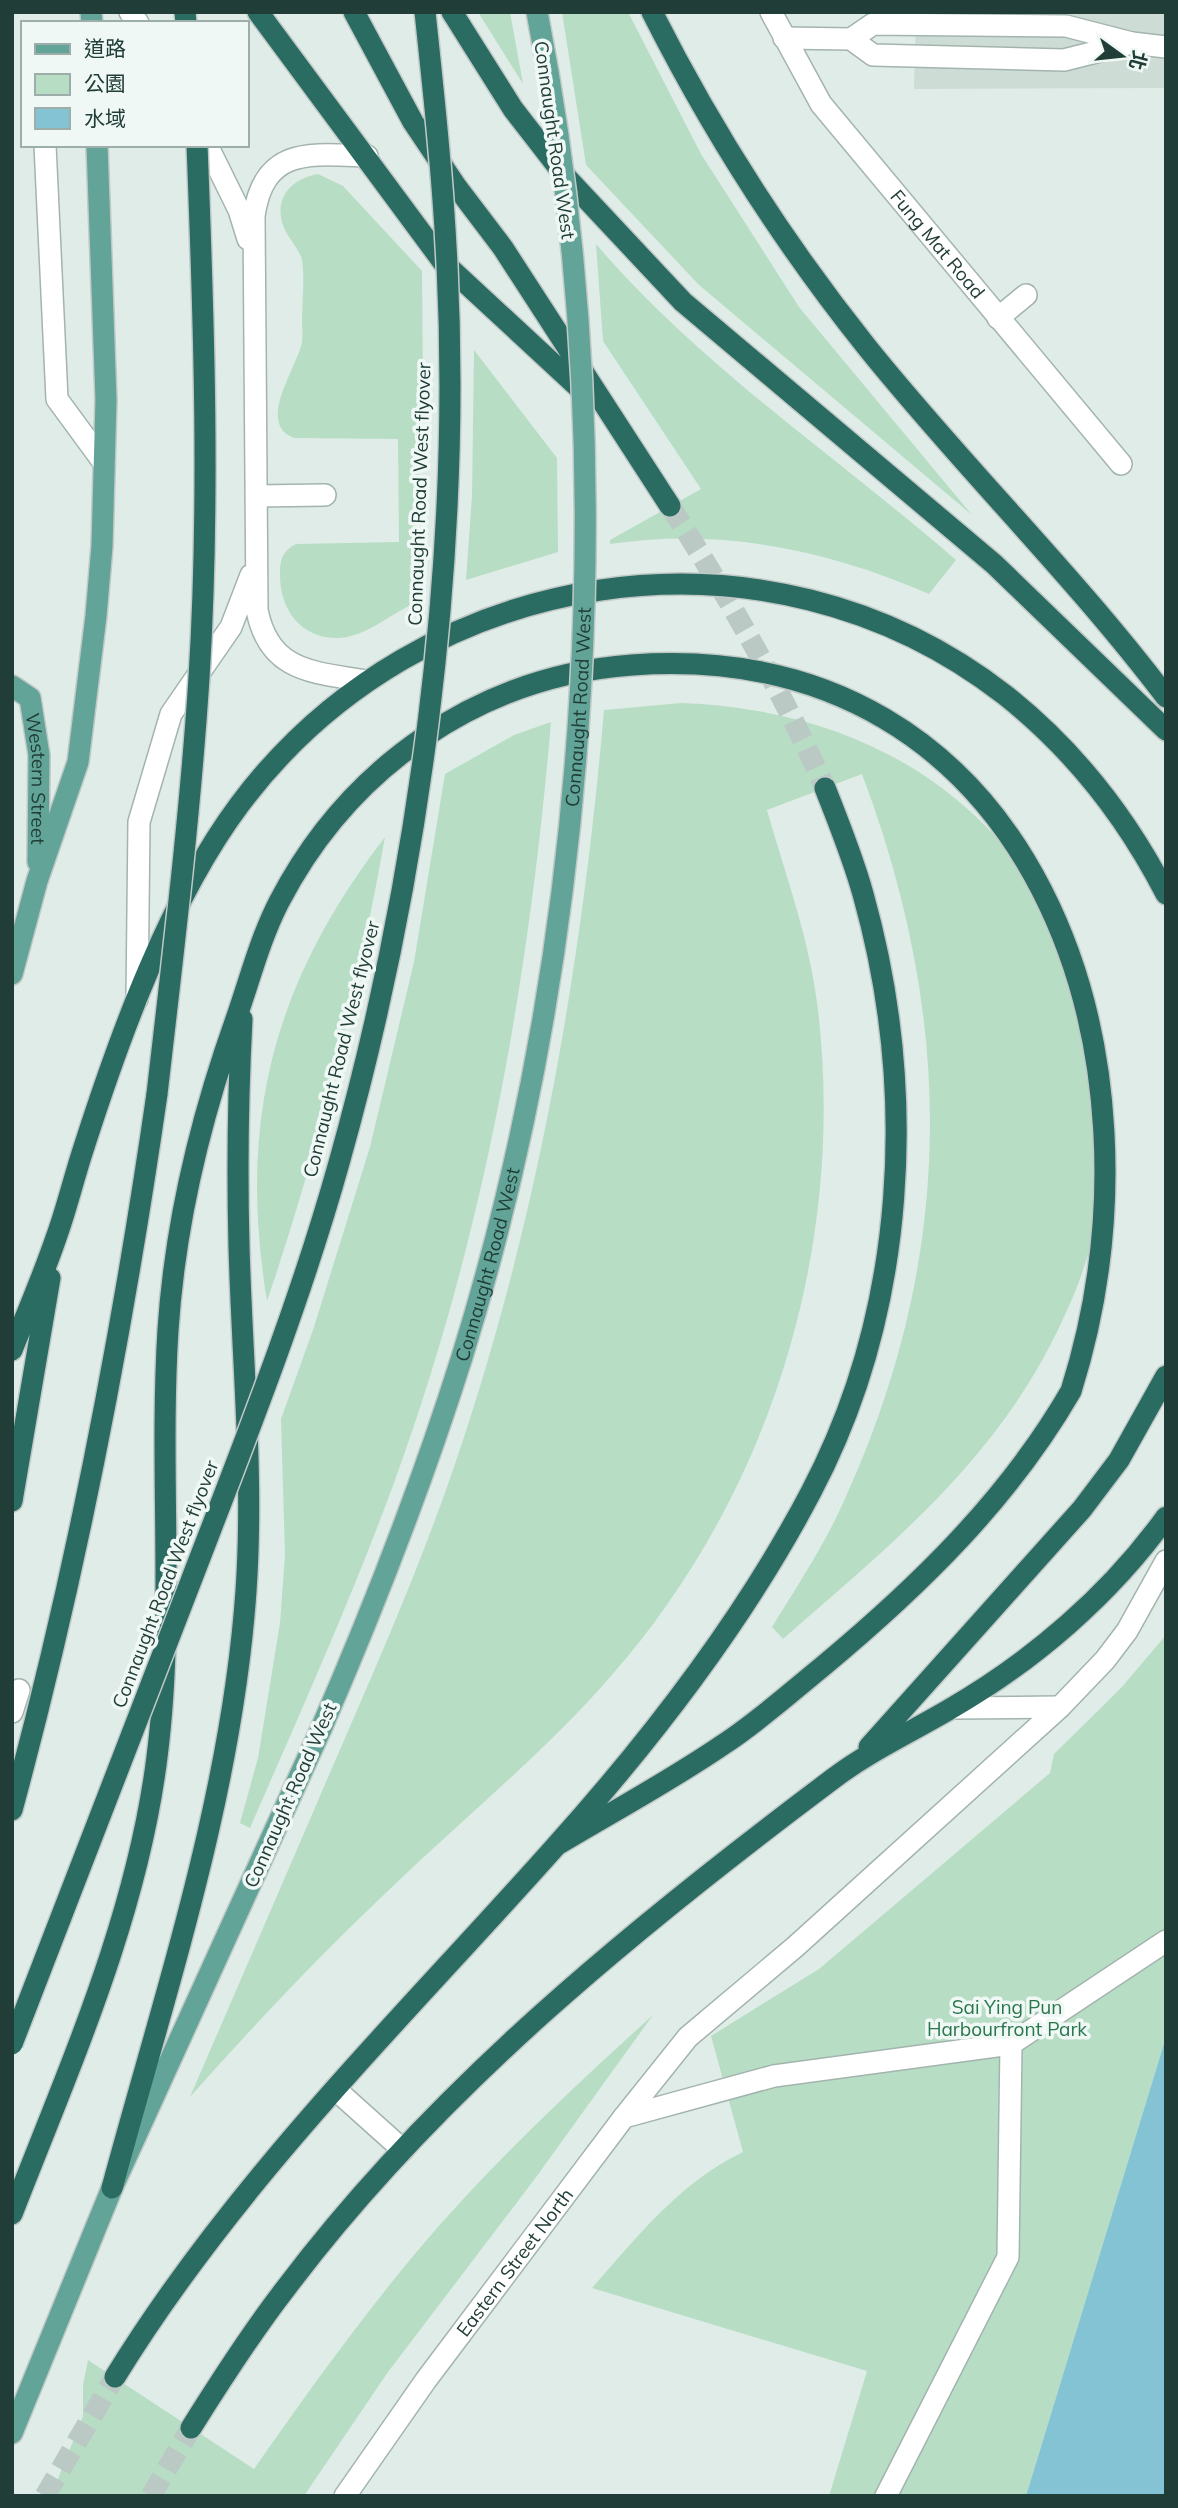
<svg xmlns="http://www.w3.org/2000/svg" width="1178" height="2508" font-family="Mulish,'Noto Sans TC',sans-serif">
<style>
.built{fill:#cedcd6}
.green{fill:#b7dec4}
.water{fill:#84c3d4}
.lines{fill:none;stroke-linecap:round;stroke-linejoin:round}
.highway-tunnel{stroke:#bac9c4;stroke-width:21;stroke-dasharray:21 10;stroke-linecap:butt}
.minor-casing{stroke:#a3b4af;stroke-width:24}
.major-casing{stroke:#c1c9c7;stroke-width:24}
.highway-casing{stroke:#c1c9c7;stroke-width:24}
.minor{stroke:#fff;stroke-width:21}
.major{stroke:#62a497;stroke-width:21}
.highway{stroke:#2a6b62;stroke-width:21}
.major-bridge-casing{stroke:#c1c9c7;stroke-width:24;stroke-linecap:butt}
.highway-bridge-casing{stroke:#c1c9c7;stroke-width:24;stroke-linecap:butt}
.major-bridge{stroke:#62a497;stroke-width:21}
.highway-bridge{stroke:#2a6b62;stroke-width:21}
.labels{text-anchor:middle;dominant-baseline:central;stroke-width:7;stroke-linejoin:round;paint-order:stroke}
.street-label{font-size:19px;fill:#203d37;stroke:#f0f8f5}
.park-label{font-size:19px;fill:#28764b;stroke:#f0f8f5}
</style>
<rect width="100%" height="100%" fill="#e0ece7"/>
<!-- built -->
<path class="built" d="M916 12H1166V88L914 89Z"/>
<!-- green -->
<path class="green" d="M478 12H510L523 84Z
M562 12H628L701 154 799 307 972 515 699 285 586 165Z
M318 174 343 186 422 271 423 383 413 604C389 615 367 636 339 638 301 639 280 610 280 575 280 560 282 551 296 544L399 542 398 439 294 438C255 424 298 366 302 342 303 335 302 327 302 320 302 301 305 279 302 260 300 251 291 241 286 232 271 203 288 179 318 174Z
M596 244C699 365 836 456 956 560L929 594C829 550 719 527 610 544V540L701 489 603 341Z
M474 350 557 458 558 552 466 580 472 496Z
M681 703C826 708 959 766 1039 894 1051 913 1058 938 1066 959 1076 982 1092 1008 1096 1032 1101 1062 1096 1098 1095 1129 1095 1161 1100 1196 1094 1227 1089 1258 1077 1290 1063 1319 1001 1456 893 1543 783 1639L772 1627C797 1586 824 1546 843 1503 955 1259 956 1024 862 774L767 810C786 877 810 940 818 1010 846 1249 770 1495 611 1676 544 1753 465 1817 391 1888 320 1955 254 2025 190 2097 237 1988 285 1878 332 1768 372 1676 412 1585 446 1490 535 1238 581 976 604 710Z
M551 722C529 981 484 1236 395 1480 352 1598 300 1713 250 1828L240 1823 258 1758 280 1623 285 1555 281 1419 313 1330 370 1147 414 962 445 774 514 735Z
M385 837C357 995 319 1148 267 1301 237 1119 274 982 385 837Z
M1166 1635V2037L1026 2496H829L867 2371 592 2288C638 2236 679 2183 743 2152L711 2036 819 1969 1050 1773 1054 1754 1121 1688Z
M653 2015 534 2180 388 2372 304 2496H51L83 2416V2385L88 2360 254 2469C312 2386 371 2304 437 2228 504 2152 578 2083 653 2015Z"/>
<!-- water -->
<path class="water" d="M1166 2037V2496H1026Z"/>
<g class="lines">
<!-- highway-tunnel -->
<path class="highway-tunnel" d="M670 506C729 598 781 689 825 788
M45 2496 115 2377
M151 2496 191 2428"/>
<!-- minor casing -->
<g class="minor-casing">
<g id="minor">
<path d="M130 12 138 23"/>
<path id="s1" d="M771 12 821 104 1121 464"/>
<path d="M784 38 851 39 873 55 1064 60 1132 43"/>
<path d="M851 39 873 24 1066 26 1132 43 1166 47"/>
<path d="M45 145 57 399 104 463"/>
<path d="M207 145 239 210 248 239"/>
<path d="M998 318 1026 295"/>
<path d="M257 496 325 495"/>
<path d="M365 681C313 672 269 672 257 610L254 216C264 146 311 154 367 156"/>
<path d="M137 999 139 822 171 714 231 627 251 575"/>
<path d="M952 1708 1060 1707"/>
<path d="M12 1712 19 1690"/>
<path d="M335 2089 403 2150"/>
<path d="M624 2117 688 2037 795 1947 1060 1707 1105 1660 1127 1631 1166 1561"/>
<path id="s2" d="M345 2496 426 2380 624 2117 774 2076 1011 2044 1166 1941"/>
<path d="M886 2496 1008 2257 1011 2044"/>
</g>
</g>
<!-- major casing -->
<g class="major-casing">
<g id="major">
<path d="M91 12 92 23"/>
<path id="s3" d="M12 686 30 698 39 755 38 862"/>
<path d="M12 974 37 881 78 762 96 616 102 546 106 400 97 145"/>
<path d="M12 2433 112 2188 321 1729"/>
</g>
</g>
<!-- highway casing -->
<g class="highway-casing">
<path id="highway" d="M185 12 186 23
M258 12 443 262 591 399
M354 12 413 122 456 186 503 248 670 506
M452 12 513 109 565 176 683 302 994 564 1166 730
M652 12C712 131 783 242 866 346 962 466 1073 574 1166 697
M12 1350C27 1313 43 1276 56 1238 67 1208 74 1177 84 1147 120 1035 169 899 240 804 419 565 766 509 1005 695 1073 749 1127 818 1166 894
M12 1501 50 1278
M869 1747 1082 1509 1119 1460 1166 1376
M12 1810C76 1574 122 1336 157 1094
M112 2188C165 1992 232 1794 246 1591 254 1475 242 1361 239 1246 237 1170 238 1095 242 1019
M12 2214C70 2065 137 1917 157 1757 175 1616 159 1473 168 1330 175 1223 200 1120 236 1019 250 979 260 939 279 902 349 767 479 676 632 665 1032 636 1178 1052 1071 1391 1008 1500 918 1587 822 1667 790 1693 759 1721 724 1744 670 1781 612 1812 557 1845
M115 2377C236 2180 402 2019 555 1847 651 1740 744 1620 811 1492 907 1310 918 1090 863 894 853 858 839 823 825 788
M191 2428C221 2380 251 2333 286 2288 436 2089 635 1927 834 1778 870 1751 911 1732 950 1709 1033 1661 1110 1595 1166 1517"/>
</g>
<!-- minor -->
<use href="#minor" class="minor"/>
<!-- major -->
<use href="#major" class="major"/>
<!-- highway -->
<use href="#highway" class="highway"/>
<!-- major-bridge casing -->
<g class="major-bridge-casing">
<g id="major-bridge">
<path id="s4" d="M321 1729C374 1607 422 1484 462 1357 593 935 622 446 537 12"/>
</g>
</g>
<!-- highway-bridge casing -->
<g class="highway-bridge-casing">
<path id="highway-bridge" d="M157 1094C173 955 190 817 199 678 210 501 204 323 197 145
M12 2044C72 1890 131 1735 191 1581 244 1443 299 1306 339 1163 419 878 462 561 447 265 443 180 434 96 425 12"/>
</g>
<!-- major-bridge -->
<use href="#major-bridge" class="major-bridge"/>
<!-- highway-bridge -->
<use href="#highway-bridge" class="highway-bridge"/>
</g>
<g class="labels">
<!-- street labels -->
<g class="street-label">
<text transform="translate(555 140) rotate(82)">Connaught Road West</text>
<text stroke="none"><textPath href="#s1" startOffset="287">Fung Mat Road</textPath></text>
<text transform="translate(419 494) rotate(-88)">Connaught Road West flyover</text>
<text stroke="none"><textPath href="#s4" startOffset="1060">Connaught Road West</textPath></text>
<text stroke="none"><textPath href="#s3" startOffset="103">Western Street</textPath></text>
<text transform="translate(341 1049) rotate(-76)">Connaught Road West flyover</text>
<text stroke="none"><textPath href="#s4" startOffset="494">Connaught Road West</textPath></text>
<text transform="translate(165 1584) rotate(-69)">Connaught Road West flyover</text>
<text transform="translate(290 1795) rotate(-66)">Connaught Road West</text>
<text stroke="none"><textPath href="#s2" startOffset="289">Eastern Street North</textPath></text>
</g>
<!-- park labels -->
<g class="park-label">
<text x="1007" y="2007">Sai Ying Pun<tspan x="1007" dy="22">Harbourfront Park</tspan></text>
</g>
</g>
<!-- border -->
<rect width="1178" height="2508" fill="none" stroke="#203d37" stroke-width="28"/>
<!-- legend -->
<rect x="21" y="21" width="228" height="126" fill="#f0f8f5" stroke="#9dada9" stroke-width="2"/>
<rect x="35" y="44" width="35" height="10" fill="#62a497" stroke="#9dada9" stroke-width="2"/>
<text x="84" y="56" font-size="21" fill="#203d37">道路</text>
<rect x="35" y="74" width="35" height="21" fill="#b7dec4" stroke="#9dada9" stroke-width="2"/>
<text x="84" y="91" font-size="21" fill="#203d37">公園</text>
<rect x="35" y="108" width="35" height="21" fill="#84c3d4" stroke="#9dada9" stroke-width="2"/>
<text x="84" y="126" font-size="21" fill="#203d37">水域</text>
<!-- north arrow -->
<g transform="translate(1122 56) rotate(105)" stroke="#f0f8f5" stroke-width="5" paint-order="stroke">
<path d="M0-5L12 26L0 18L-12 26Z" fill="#203d37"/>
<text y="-10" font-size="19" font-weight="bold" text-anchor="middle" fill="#203d37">北</text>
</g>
</svg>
